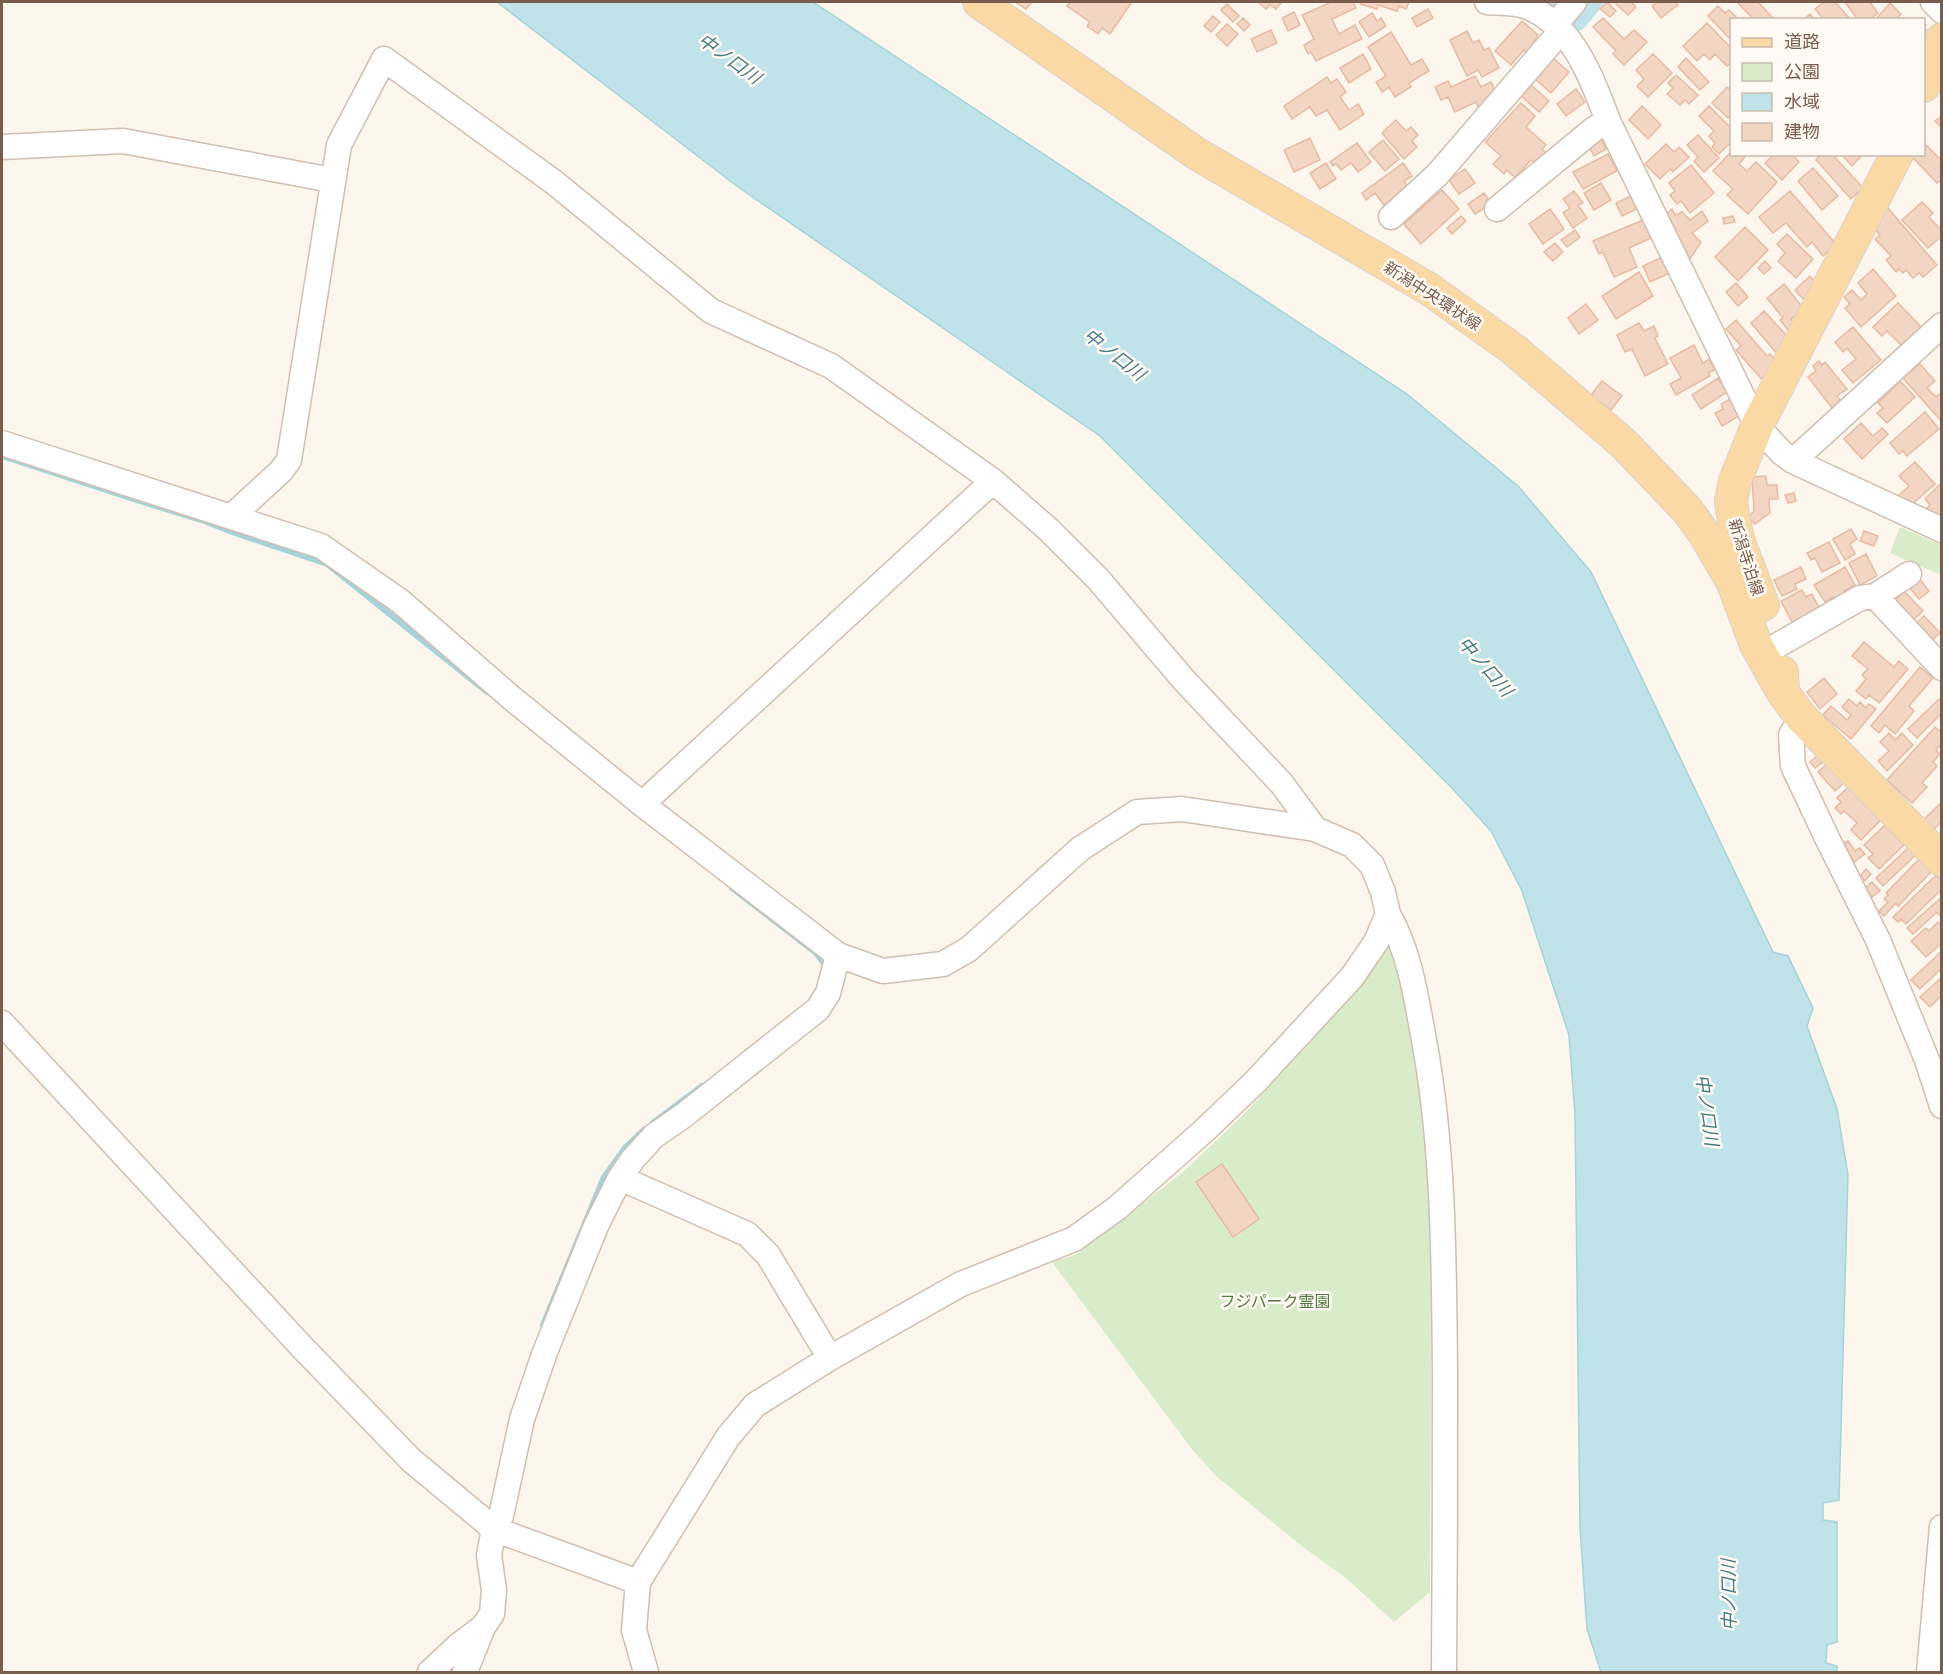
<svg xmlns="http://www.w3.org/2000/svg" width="1943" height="1674" font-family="Lato,'Noto Sans JP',sans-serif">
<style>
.green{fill:#d8ecc9}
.water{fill:#bfe3e8;stroke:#a5d3da;stroke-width:1.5}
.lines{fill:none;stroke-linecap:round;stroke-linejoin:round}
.stream{stroke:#a5d3da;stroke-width:6}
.canal{stroke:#bfe3e8;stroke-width:20}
.building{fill:#f3d5c3;stroke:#e6bba3;stroke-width:1.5}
.minor-casing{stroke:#d1beb0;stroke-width:27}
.major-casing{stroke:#dad1cd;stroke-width:34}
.minor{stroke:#fff;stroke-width:24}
.major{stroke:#fbd9a5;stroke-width:32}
.labels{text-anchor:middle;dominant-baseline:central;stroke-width:5;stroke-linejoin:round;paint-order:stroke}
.street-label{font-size:16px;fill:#7a5c4d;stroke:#fffaf3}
.park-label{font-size:16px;fill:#537a41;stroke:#fffaf3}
.water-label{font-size:18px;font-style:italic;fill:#437c86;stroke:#fffaf3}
</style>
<rect width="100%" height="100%" fill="#fdf6ec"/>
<!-- green -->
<path class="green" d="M1900 527 1941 545V575L1890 553Z
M1390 938 1407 990 1427 1105 1432 1187 1430 1592 1394 1622 1346 1578 1303 1547 1216 1476 1191 1448 1052 1262 1075 1255 1182 1173 1241 1117 1305 1048 1347 998Z"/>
<!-- water -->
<path class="water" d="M497 2H813L1407 394 1518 486 1591 572 1773 952 1788 956 1813 1008 1807 1026 1837 1109 1848 1175 1839 1500 1823 1503V1520L1837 1522V1642L1827 1645 1826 1663 1837 1666V1672H1601L1587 1629 1580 1528 1575 1115 1569 1035 1522 891 1491 831 1450 786 1100 436 738 187Z"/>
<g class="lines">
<!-- stream -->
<path class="stream" d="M2 456 130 498 204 521 235 533 327 564 487 692
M732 888 816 953 825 965V969
M653 1123 702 1086
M543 1325 604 1177 625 1148 645 1129"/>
<!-- canal -->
<path class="canal" d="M1550 2 1577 21 1593 2"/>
</g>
<!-- building -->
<path class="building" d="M1015 2H1032L1026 9Z
M1070 2H1132L1110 34 1102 28 1098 34 1087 26 1090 22 1067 6Z
M1261 2H1282L1276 9 1270 5 1266 9 1259 3Z
M1331 2H1353L1356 8 1332 19 1339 34 1355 25 1362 39 1316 61 1311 52 1308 54 1304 45 1314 39 1302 15Z
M1360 2H1409L1406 9 1399 6 1397 11 1378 5 1377 9 1360 4Z
M1607 2 1616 11 1610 17 1600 9Z
M1614 2H1631L1636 7 1628 15Z
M1658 2H1675L1678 5 1661 18 1652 6Z
M1737 2H1758L1775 20H1754Z
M1824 2H1835L1851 20H1824L1815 9Z
M1845 2H1870L1878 13 1869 20H1858Z
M1890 3 1901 14 1896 20H1875Z
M1227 4 1239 16 1233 22 1221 10Z
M1718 6 1725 13 1729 10 1739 20H1732V41L1708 16Z
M1428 9 1433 18 1417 27 1412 18Z
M1294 12 1300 25 1288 31 1282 18Z
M1372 13 1377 21 1381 18 1386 26 1369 37 1359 22Z
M1810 14 1815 20H1803Z
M1213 16 1220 22 1211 32 1204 26Z
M1243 18 1250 25 1244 31 1237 24Z
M1603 18 1624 39 1634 30 1647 42 1624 65 1613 54 1616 51 1593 27Z
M1522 21 1538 35 1534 41 1538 45 1530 55 1524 50 1511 65 1495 51Z
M1707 23 1732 49V62L1727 66 1715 54 1710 60 1704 54 1697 61 1683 46Z
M1227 24 1238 34 1227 46 1216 35Z
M1924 24 1926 25 1924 29 1929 31 1924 46Z
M1271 30 1277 43 1257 52 1251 39Z
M1467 31 1473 43 1479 40 1484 50 1489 48 1499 68 1482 77 1478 70 1467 76 1450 40Z
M1391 32 1411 65 1422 59 1429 71 1409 83 1411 87 1395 97 1389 87 1382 92 1376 82 1386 76 1368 47Z
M1363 54 1371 69 1349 83 1340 68Z
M1653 54 1672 73 1648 97 1637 86 1644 79 1636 70Z
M1553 58 1569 72 1551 93 1535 79Z
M1686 58 1709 82 1700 90 1678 67Z
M1676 75 1698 95 1689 104 1685 100 1680 105 1667 94 1673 88 1668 83Z
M1475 76 1481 87 1491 82 1497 95 1480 111 1476 102 1455 112 1448 97 1441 100 1435 87 1448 81 1451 87Z
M1327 77 1331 83 1337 79 1346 92 1340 97 1349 110 1358 104 1364 114 1340 130 1327 110 1316 116 1310 107 1292 119 1284 106Z
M1530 84 1549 101 1539 112 1520 95Z
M1727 87 1732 91V115L1728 118 1712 103Z
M1576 89 1585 102 1566 116 1557 104Z
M1521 103 1535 116 1526 127 1546 145 1542 149 1547 154 1537 165 1531 160 1515 178 1507 170 1504 174 1493 164 1501 156 1485 142Z
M1642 106 1661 125 1648 139 1629 120Z
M1709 106 1732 129V141L1719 154 1712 147 1715 143 1709 136 1714 131 1699 116Z
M1942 116V128L1935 121Z
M1396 120 1406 131 1411 127 1418 135 1412 141 1417 147 1404 159 1382 133Z
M1698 135 1719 158 1704 172 1694 161 1698 157 1687 145Z
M1599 136 1606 149 1594 156 1587 142Z
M1310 138 1320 160 1294 172 1284 150Z
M1383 140 1399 159 1385 171 1369 152Z
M1357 143 1371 162 1358 172 1351 163 1341 170 1336 164 1333 166 1330 162Z
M1924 143 1942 161 1940 167 1942 179 1937 183 1912 157 1915 154H1924Z
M1666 144 1674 152 1679 147 1689 157 1673 172 1670 169 1660 179 1645 164Z
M1732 151V154H1747L1739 164 1747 171 1756 162 1777 182 1748 214 1727 195 1733 189 1713 171Z
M1608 154 1617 171 1583 189 1573 172Z
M1774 154H1792L1799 162 1782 180 1765 163Z
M1821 154H1832L1863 188 1851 199 1816 160Z
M1841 154H1863L1852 166Z
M1326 163 1336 179 1320 189 1310 173Z
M1403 163 1412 176 1404 181 1407 186 1401 190 1406 197 1393 206 1390 201 1384 205 1375 193 1366 200 1362 193Z
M1691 165 1714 193 1690 213 1681 201 1677 204 1670 195 1675 191 1669 183Z
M1813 168 1838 196 1822 210 1798 181Z
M1465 169 1475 183 1459 194 1449 180Z
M1601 183 1611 200 1594 210 1584 193Z
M1442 190 1459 209 1421 244 1404 224Z
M1574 191 1583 203 1578 205 1587 218 1573 228 1563 213 1570 208 1563 199Z
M1790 191 1836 244 1823 256 1812 242 1807 247 1786 223 1773 233 1759 217Z
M1484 193 1491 204 1475 214 1468 204Z
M1631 196 1637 209 1622 216 1616 203Z
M1922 202 1933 213 1929 217 1942 231V236L1928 248 1902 220Z
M1887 207 1937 265 1923 277 1919 273 1913 278 1906 270 1903 273 1899 269 1896 272 1886 260 1891 256 1875 239 1880 235 1873 227Z
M1550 209 1564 229 1543 244 1529 224Z
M1672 209 1675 215 1682 212 1690 220 1702 211 1708 221 1692 233 1701 242 1690 259 1666 215Z
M1461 216 1466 221 1452 234 1447 228Z
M1733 216 1735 222 1724 224 1723 218Z
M1643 220 1651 238 1629 248 1637 267 1614 277 1603 252 1599 254 1593 241Z
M1745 227 1768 250 1738 281 1715 257Z
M1575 230 1580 237 1567 247 1561 240Z
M1787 234 1813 259 1796 278 1778 261 1785 253 1777 244Z
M1555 243 1563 252 1553 261 1544 252Z
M1662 257 1670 273 1650 282 1643 266Z
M1765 261 1771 268 1764 274 1758 268Z
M1873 269 1896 296 1861 327 1845 308 1850 304 1844 297 1852 290 1861 300 1867 294 1858 283Z
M1639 272 1653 296 1616 319 1602 296Z
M1810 276 1819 286 1803 299 1795 290Z
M1736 283 1748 297 1738 306 1726 292Z
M1784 284 1804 309 1791 319 1797 327 1790 333 1780 320 1783 318 1767 298Z
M1898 303 1925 331 1906 350 1887 331 1882 336 1873 327Z
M1586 304 1598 320 1579 334 1568 318Z
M1764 311 1788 337 1782 342 1788 348 1779 356 1751 323Z
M1736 320 1767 356 1770 354 1781 366 1764 382 1736 350 1741 346 1726 329Z
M1639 323 1644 331 1654 326 1658 336 1655 338 1668 364 1645 376 1632 349 1625 352 1617 335Z
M1853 327 1881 360 1853 383 1842 370 1856 359 1847 348 1843 352 1835 342Z
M1694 345 1703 363 1709 359 1715 370 1708 373 1710 376 1676 395 1670 384 1681 378 1670 358Z
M1819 361 1822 365 1825 362 1847 389 1837 396 1845 406 1836 413 1808 377 1816 371 1813 366Z
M1920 364 1935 381 1927 388 1936 397 1942 392V422L1903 378Z
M1718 378 1727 392 1701 409 1692 395Z
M1602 381 1622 396 1611 410 1591 395Z
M1900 381 1915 397 1887 423 1877 413 1883 408 1878 403Z
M1730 399 1739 416 1722 426 1715 413 1723 409 1721 404Z
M1925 412 1939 429 1907 456 1903 451 1899 454 1890 443Z
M1861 423 1873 436 1882 428 1888 434 1862 459 1844 439Z
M1915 462 1935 484 1908 508 1898 496 1909 486 1899 476Z
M1766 476 1767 485H1777L1778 499H1769L1770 513 1755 524 1748 517 1754 511 1752 477Z
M1942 482V517L1924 511 1930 505 1925 499Z
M1794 493 1796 501 1788 503 1785 495Z
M1851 529 1857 539 1850 544 1855 554 1845 560 1833 539Z
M1864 531 1878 536 1874 546 1860 541Z
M1829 542 1840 563 1822 572 1815 558 1811 560 1807 553Z
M1866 554 1877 576 1860 585 1849 563Z
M1801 567 1806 579 1795 584 1797 589 1782 596 1774 580Z
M1845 567 1855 585 1844 591 1846 595 1836 601 1833 597 1825 602 1814 585Z
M1919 578 1929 591 1919 599 1909 587Z
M1802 590 1806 597 1812 594 1820 610 1793 624 1781 601Z
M1904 591 1923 611 1910 623 1891 604Z
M1924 616 1940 633 1928 644 1912 627Z
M1864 642 1894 667 1899 661 1908 669 1879 703 1869 695 1866 699 1856 691 1866 679 1862 675 1868 669 1852 656Z
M1920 667 1933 678 1909 706 1914 711 1895 734 1885 725 1879 733 1871 726Z
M1824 678 1837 694 1820 709 1807 692Z
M1849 699 1857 706 1860 702 1866 708 1869 704 1876 709 1851 739 1823 715 1831 706 1847 720 1851 715 1842 707Z
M1939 699 1942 702V713L1917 738 1908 729Z
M1935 727 1942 733V743L1936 750 1940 754 1933 762 1937 766 1922 783 1927 787 1912 803 1887 780Z
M1889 733 1895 740 1902 733 1913 745 1887 771 1878 761 1889 751 1880 742Z
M1818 755 1823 762 1815 768 1810 762Z
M1828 763 1845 782 1835 791 1818 772Z
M1849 786 1882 819 1861 840 1851 830 1857 823 1844 811 1841 814 1835 808 1841 802 1837 798Z
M1942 802V821L1933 830 1923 820Z
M1885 825 1904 845 1879 869 1868 858 1873 854 1864 845Z
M1848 841 1855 851 1860 848 1865 854 1854 862 1842 844Z
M1909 847 1916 855 1883 886 1876 878Z
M1919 859 1932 871 1898 906 1896 903 1884 916 1879 911 1888 902 1884 899 1888 895 1886 893Z
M1866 869 1871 874 1865 881 1860 876Z
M1936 875 1942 881V889L1906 924 1901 919 1898 922 1893 917Z
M1872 882 1880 891 1872 897 1865 888Z
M1942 897V918L1937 912 1913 934 1907 928Z
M1938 922 1942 926V943L1926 957 1911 941 1926 928 1929 931Z
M1942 951V968L1920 989 1911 980Z
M1942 977V995L1930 1007 1920 997Z
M1222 1164 1259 1219 1233 1237 1196 1182Z"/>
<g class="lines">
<!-- minor casing -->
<g class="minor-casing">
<path id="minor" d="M1487 2C1499 3 1516 2 1528 7 1573 26 1592 78 1608 121L1757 426 1782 453 1793 461 1942 530
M1933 2 1942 11
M1556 24 1574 2
M2 147 123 141 332 180
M1497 209 1594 129 1608 121
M1391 217 1437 175 1561 31
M2 443 321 546 400 601 514 700 642 804 838 955 883 971 943 964 969 949 1080 849 1137 812 1182 809 1315 829 1352 845 1372 865 1383 892 1388 914 1376 942 1352 977 1256 1081 1207 1128 1117 1208 1074 1239 961 1284 830 1358 755 1405 728 1437 638 1582 634 1630 646 1672
M1793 461 1942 325
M231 517 281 471 289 460 339 145 384 59 555 183 711 311 831 366 993 481 1049 530 1098 579 1183 679 1282 784 1315 829
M1875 596 1942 668
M1778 645 1860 598 1875 596 1909 574
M1802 718 1791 735 1793 766 1827 838 1878 940 1927 1060 1942 1106
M642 804 993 481
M1388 914C1410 953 1416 997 1424 1040 1444 1149 1444 1262 1445 1374 1445 1473 1445 1573 1444 1672
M2 1023 301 1346 411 1460 494 1529 638 1582
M620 1178 747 1234 768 1255 830 1358
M430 1672 459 1645 483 1627
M465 1672 483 1627 492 1614 494 1590 489 1555 494 1529 501 1516 522 1419 545 1352 596 1226 620 1178 633 1159 654 1136 683 1116 818 1009 828 993 838 955
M1929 1672 1942 1527"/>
</g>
<!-- major casing -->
<g class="major-casing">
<path id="major" d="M979 2 1197 154 1429 289 1513 349 1560 389 1623 443 1688 511 1705 535 1733 583 1756 645 1783 693
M1924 86 1942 39
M1763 605 1739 542 1734 522 1731 501 1735 481 1757 426 1897 154
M1782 672 1783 693 1802 718 1942 860"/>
</g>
<!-- minor -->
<use href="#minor" class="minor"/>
<!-- major -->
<use href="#major" class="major"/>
</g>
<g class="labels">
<!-- street labels -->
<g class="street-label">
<text transform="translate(1433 295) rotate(33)">新潟中央環状線</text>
<text transform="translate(1747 557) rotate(72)">新潟寺泊線</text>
</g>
<!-- park labels -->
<g class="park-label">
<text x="1275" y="1300">フジパーク霊園</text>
</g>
<!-- water labels -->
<g class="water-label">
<text transform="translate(730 58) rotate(36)">中ノ口川</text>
<text transform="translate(1115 354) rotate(38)">中ノ口川</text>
<text transform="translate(1486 666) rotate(49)">中ノ口川</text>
<text transform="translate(1708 1110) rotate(82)">中ノ口川</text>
<text transform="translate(1728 1595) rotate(-91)">中ノ口川</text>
</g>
</g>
<!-- border -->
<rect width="1943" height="1674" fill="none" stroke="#7a5c4d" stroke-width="6"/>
<!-- legend -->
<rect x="1730" y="18" width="195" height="138" fill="#fffaf3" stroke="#cabbb1" stroke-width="1.5"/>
<rect x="1742" y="38" width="30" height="9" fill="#fbd9a5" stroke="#cabbb1" stroke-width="1.5"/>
<text x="1784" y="48" font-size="18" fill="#7a5c4d">道路</text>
<rect x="1742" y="63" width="30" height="18" fill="#d8ecc9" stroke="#cabbb1" stroke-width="1.5"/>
<text x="1784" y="78" font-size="18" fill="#7a5c4d">公園</text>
<rect x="1742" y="93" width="30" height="18" fill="#bfe3e8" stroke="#cabbb1" stroke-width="1.5"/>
<text x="1784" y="108" font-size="18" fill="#7a5c4d">水域</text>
<rect x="1742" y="123" width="30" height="18" fill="#f3d5c3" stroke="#cabbb1" stroke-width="1.5"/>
<text x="1784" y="138" font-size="18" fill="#7a5c4d">建物</text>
</svg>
